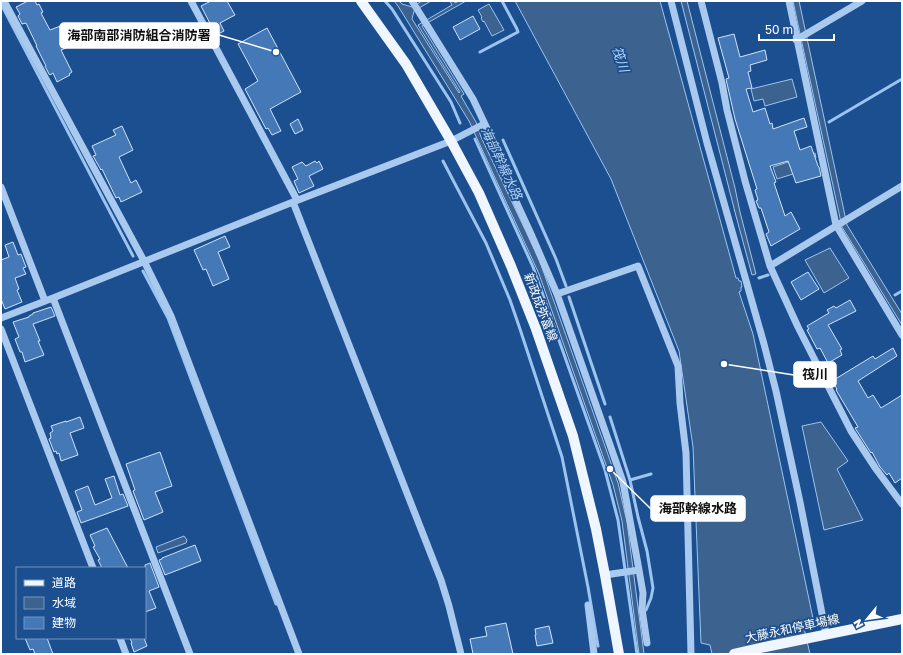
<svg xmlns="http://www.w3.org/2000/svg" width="903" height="655" font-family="'Golos Text','Noto Sans JP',sans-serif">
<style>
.water{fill:#3c6290;stroke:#9cc4f0}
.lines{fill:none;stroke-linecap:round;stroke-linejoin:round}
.stream{stroke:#9cc4f0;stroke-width:3}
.building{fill:#4478b7;stroke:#cfe3fa}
.minor{stroke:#a9c9ee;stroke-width:7}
.major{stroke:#f0f6ff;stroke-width:10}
.labels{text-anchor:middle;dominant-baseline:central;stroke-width:3.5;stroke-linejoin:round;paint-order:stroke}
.street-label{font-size:12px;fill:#fff;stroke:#1b4f8f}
.water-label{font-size:13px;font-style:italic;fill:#b5d3f5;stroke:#1b4f8f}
.leader{fill:none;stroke:#fff;stroke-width:1.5}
.callout-dot{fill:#fff;stroke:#1b4f8f;stroke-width:1.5}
.callout{fill:#fff;stroke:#fff;stroke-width:1.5}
.callout-label{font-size:13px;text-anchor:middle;font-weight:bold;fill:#111}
</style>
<rect width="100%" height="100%" fill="#1b4f8f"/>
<!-- water -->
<path class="water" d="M394 1H399L402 4 412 7 422 1H431L414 11 412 19 459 93 460 92 418 25 452 5 450 1H454L455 3 459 1H466L422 26 464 94 461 96 476 122 481 137 539 259 618 483 627 522 644 654H639L622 521 613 485 539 274 469 121 398 6Z
M515 1H660L736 278H738L739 281H741L742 287H741V291L739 292 753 334 814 623 803 624 810 654H712L710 645 701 643 693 447 679 351 611 179Z
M681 1H687L735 188 740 212 756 274 752 275 736 216Z
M793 1H799L847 225 902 314V325L842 227 802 43Z
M489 4 504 30 492 36 484 21 483 22 481 18 482 17 478 10Z
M792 79 797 97 765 106 763 99 754 101 751 89Z
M815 153 816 158 791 167 793 174 777 179 773 167Z
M830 248 849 278 824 293 805 260Z
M821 422 848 461 837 469 863 520 824 530 802 426Z
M184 536 187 540 186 543 158 553 156 547Z"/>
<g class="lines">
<!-- stream -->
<path class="stream" d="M385 1 392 9 451 102 460 123
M1 4 133 256
M480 52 518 32 517 29 502 1
M829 122 902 79
M475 139 533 267 605 470 618 520 637 654
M503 140 556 259 566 286
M443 161 486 243 510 300 520 329 562 457 588 587 598 646
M143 271 168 318 276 604
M759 278 768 275
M895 295 902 291
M569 297 605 404
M610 417 630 480 638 517 647 551 653 588 651 598 646 610
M630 480 651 474"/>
</g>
<!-- building -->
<path class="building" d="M28 1H35L37 5 39 4 43 12 41 13 50 30 63 25 66 30 69 28 76 44 61 50 72 72 69 74 70 75 57 82 53 73 50 75 49 74 45 66H46L36 46H37L26 23 22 24 18 16 20 14 16 7Z
M211 1H227L235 15 220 23 224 31 216 35 201 6Z
M473 16 480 29 460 40 453 27Z
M267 28 301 92 270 109 281 131 272 135 268 128 266 129 245 89 258 81 238 44Z
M734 34 740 57 765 50 767 60 750 65 751 71 748 72 752 88 746 89 753 112 765 108 770 124 772 123 773 129 804 118 807 127 794 131 800 150 811 146 818 166 819 167 821 176 796 183 788 161 770 166 776 182 774 183 785 216 791 212 800 229 771 246 766 234 769 232 761 208H759L756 201 758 200 755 190 757 189 735 119 726 79 729 78 718 38Z
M298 119 303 130 295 134 290 124Z
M122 126 133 150 119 157 131 183 136 180 142 192 121 202 119 197 116 198 102 169 101 170 93 156 96 155 92 146 116 135 113 130Z
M315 161 317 163 319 161 323 169 309 176 314 186 299 193 294 181 298 179 292 167 302 162 306 166Z
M225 236 230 247 218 252 229 279 213 286 206 269 203 270 194 250Z
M13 242 18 255 21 254 26 267 23 268 26 274 15 278 19 289 17 290 22 302 5 309 1 299V260L9 257 5 245Z
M808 272 819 289 801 300 791 282Z
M850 300 856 311 828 325 842 349 840 350 842 355 828 363 820 348 817 349 807 330 809 329 807 326 829 313 827 310 834 306 836 308Z
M51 307 55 316 33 324 40 341H38L44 355 25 362 22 352H20L15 339 19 337 13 322 29 317V316L33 314V313Z
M893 348 897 356 858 381 868 398 873 395 881 408 902 395V478L895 483 889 473 887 475 880 467 872 452 871 453 855 428 858 427 836 390 837 389 832 381 873 356 875 359Z
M80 417 84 428 70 433 78 455 61 461 59 453 57 454 56 451 54 452 49 439 51 438 50 433 53 431 51 426 66 421V422Z
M160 452 172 486 155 492 163 512 144 520 133 491 135 490 126 464Z
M114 476 120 495 123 494 128 506 81 523 77 512 82 510 75 491 88 486 95 505 112 498 105 479Z
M107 528 128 568H102L98 560 100 559 93 547 95 546 90 535Z
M195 545 201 561 165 575 159 560 162 559V558Z
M150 563 159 587 149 591 156 608 145 612V565Z
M506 623 513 654H473L470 639 487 636 485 627Z
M549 626 553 643 537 646 535 635H536L535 629Z
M25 638H47L53 654H35L33 649 30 650Z
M130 638H144L147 646 134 652 131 643H132Z"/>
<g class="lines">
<!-- minor -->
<path class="minor" d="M4 1 144 261 171 316 299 654
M191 1 297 200
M412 1 473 99 491 137 502 171 531 234 557 294 623 482 639 570 605 575
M671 1 707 143 764 344 776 391 800 502 826 634
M701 1 722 83 727 110 745 181 770 266 798 327 851 431 876 469 902 504
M789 1 836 225 902 335
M796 40 862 1
M1 187 45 301
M293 202 441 580 449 606 461 654
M770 266 902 186
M557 294 638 266 678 366 680 403 686 453 691 654
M53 298 190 654
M1 318 53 298 293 202 451 141 484 124
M1 329 93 568
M639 570 643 593 642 609 647 643
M588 605 594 654
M120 638 126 654"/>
<!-- major -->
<path class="major" d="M361 1 406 64 451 141 479 193 511 266 536 329 573 436 596 529 605 575 619 654
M734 654 765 647 902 619"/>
</g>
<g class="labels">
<!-- street labels -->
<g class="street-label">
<text transform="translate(541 307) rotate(69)">新政成弥富線</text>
<text transform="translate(792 628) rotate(-12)">大藤永和停車場線</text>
</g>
<!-- water labels -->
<g class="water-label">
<text transform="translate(621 59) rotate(71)">筏川</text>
<text transform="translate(502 163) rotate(65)">海部幹線水路</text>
</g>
</g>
<!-- callouts -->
<path class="leader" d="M276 52L219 35M724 364L794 375M610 469L651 509"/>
<g class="callout-dot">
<circle cx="276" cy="52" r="4"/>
<circle cx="724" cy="364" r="4"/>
<circle cx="610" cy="469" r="4"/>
</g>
<g class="callout">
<rect x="60" y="23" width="159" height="25" rx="4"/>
<rect x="794" y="362" width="42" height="25" rx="4"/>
<rect x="651" y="496" width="94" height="25" rx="4"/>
</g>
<g class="callout-label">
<text x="139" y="40">海部南部消防組合消防署</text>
<text x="815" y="379">筏川</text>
<text x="698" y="513">海部幹線水路</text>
</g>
<!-- border -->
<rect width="903" height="655" fill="none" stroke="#ffffff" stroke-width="4"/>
<!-- legend -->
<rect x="16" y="567" width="130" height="72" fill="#1b4f8f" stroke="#7695bc"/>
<rect x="24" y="580" width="20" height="6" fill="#f0f6ff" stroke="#7695bc"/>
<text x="52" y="587" font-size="12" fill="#ffffff">道路</text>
<rect x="24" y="597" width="20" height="12" fill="#3c6290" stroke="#7695bc"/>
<text x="52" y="607" font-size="12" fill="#ffffff">水域</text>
<rect x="24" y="617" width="20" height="12" fill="#4478b7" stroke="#7695bc"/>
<text x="52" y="627" font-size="12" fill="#ffffff">建物</text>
<!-- north arrow -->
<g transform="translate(867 619) rotate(241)" stroke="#1b4f8f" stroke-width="3" paint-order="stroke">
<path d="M0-3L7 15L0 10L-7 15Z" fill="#ffffff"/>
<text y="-6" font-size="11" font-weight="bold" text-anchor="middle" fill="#ffffff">N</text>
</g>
<!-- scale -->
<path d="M759 34v6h75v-6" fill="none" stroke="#ffffff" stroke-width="2"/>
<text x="765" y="34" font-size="12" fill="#ffffff" stroke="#1b4f8f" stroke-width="3" paint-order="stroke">50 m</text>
</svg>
